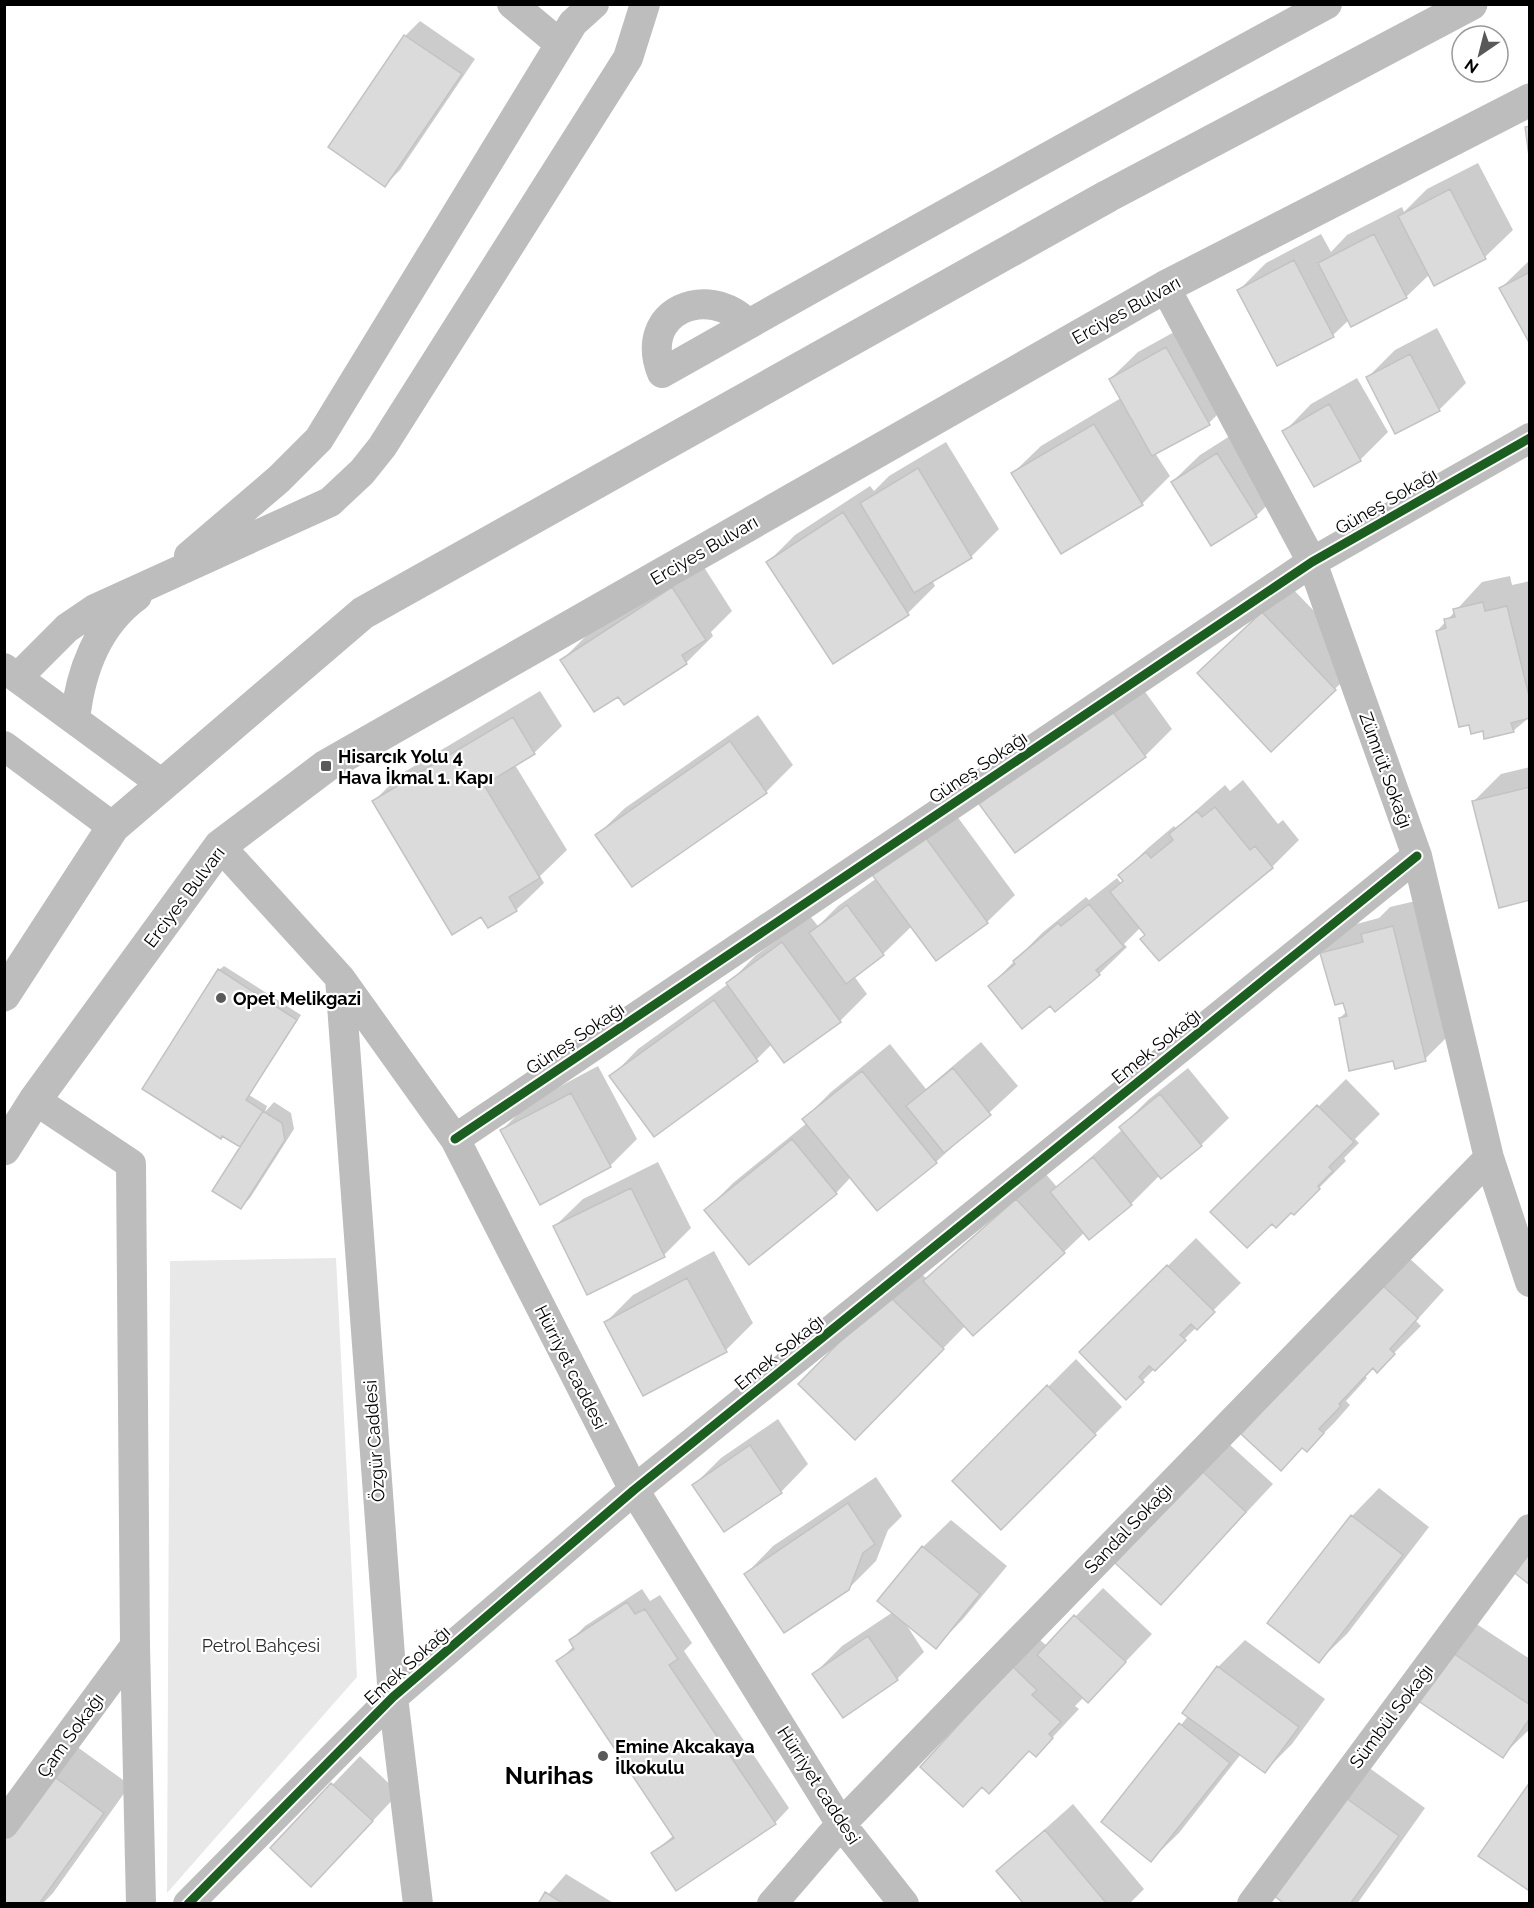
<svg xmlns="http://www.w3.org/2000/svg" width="1534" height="1908" font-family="Raleway,sans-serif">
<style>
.green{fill:#e8e8e8}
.shadow{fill:#0003}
.building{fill:#dbdbdb;stroke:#c3c3c3;stroke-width:1.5}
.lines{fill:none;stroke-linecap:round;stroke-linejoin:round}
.street{stroke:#bdbdbd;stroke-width:30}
.highway{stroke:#bdbdbd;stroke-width:33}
.cycleway-casing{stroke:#fff;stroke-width:13}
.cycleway{stroke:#1b5e20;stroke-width:9}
.poi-dot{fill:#595959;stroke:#fff;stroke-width:2}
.labels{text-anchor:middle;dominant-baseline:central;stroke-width:4.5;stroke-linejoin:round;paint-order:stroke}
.street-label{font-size:18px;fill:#000;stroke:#fff}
.poi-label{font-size:18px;font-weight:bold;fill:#000;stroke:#fff;text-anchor:start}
.park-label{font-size:18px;fill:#2c2c2c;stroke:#fff}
.district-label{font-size:24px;font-weight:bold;fill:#000;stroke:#fff}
</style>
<rect width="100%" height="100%" fill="#fff"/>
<!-- green -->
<path class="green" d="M336 1258 357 1677 167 1893 170 1261Z"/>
<!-- shadow -->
<path class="shadow" d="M420 21 475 59 400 170 385 185 330 147 405 36Z
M1478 163 1513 230 1485 257 1435 284 1430 274 1406 297 1352 325 1349 320 1333 335 1239 290 1266 263 1321 234 1331 252 1347 235 1402 207 1404 212 1427 189Z
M1530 260V341L1501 288Z
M1194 321 1236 396 1209 423 1155 453 1170 476 1142 504 1061 552 1013 473 1041 446 1121 398 1110 379 1138 352Z
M1437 328 1466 383 1439 410 1368 377 1395 350Z
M1357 378 1388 432 1360 460 1284 432 1311 404Z
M1244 427 1284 489 1256 516 1211 544 1172 482 1200 455Z
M946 442 999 529 971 557 932 580 935 586 908 613 833 662 768 562 795 535 870 486 874 491 889 476Z
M700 561 732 611 711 632 713 636 686 663 619 695 562 660 589 633Z
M1510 576 1512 585 1530 581V717L1513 731 1484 729 1437 631 1482 582Z
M1290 586 1363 662 1271 750 1199 673Z
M1138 682 1172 729 1145 756 1016 851 981 804Z
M540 691 562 726 534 753 515 765 567 850 540 876 544 883 516 910 489 926 482 915 373 802 401 774Z
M758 715 793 765 766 792 597 835 625 808Z
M1530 767V899L1473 802 1501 774Z
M1243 780 1278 824 1283 820 1299 840 1272 867 1147 935 1141 927 1124 944 1127 947 1099 974 1055 1010 1051 1004 990 986 1042 933 1086 897 1089 900 1117 878 1121 883 1124 880 1120 875 1148 848 1174 826 1176 828 1225 785 1230 791Z
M951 808 1015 895 987 922 937 959 912 926 883 954 854 976 867 994 840 1021 772 1044 757 1059 611 1077 638 1049 728 984 755 956 810 916 818 926 838 906 877 878Z
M1420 900 1452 1032 1425 1059H1394L1340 1018 1347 1011 1345 1001 1321 953 1349 926 1379 918 1390 907Z
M224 966 301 1015 249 1095 267 1106 265 1112 274 1102 291 1113 294 1129 250 1198 241 1207 245 1141 240 1145 219 970Z
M981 1042 1018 1086 936 1162 851 1177 836 1193 706 1210 733 1183 807 1123 804 1119 831 1092 890 1044 926 1089Z
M598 1066 637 1139 610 1166 502 1130 529 1103Z
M1188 1068 1229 1118 1201 1145 1162 1177 1160 1175 1131 1204 1085 1232 1064 1252 965 1326 882 1411 800 1384 915 1267 927 1279 1044 1172 1057 1187 1123 1129 1121 1127 1148 1100Z
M1346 1079 1380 1114 1355 1139 1359 1143 1344 1158 1346 1161 1294 1213 1291 1210 1272 1222 1213 1212Z
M658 1162 691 1228 664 1255 555 1226 583 1199Z
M1196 1238 1241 1283 1126 1397 1081 1352Z
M714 1251 753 1323 726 1350 606 1322 633 1295Z
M1408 1257 1444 1290 1416 1321 1421 1326 1377 1370 1374 1367 1365 1376 1367 1378 1346 1401 1350 1405 1335 1422 1307 1450 1303 1446 1243 1434Z
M1076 1359 1122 1407 1001 1528 954 1481Z
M778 1419 808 1464 781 1492 725 1530 694 1485 721 1458Z
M1229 1444 1273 1484 1188 1575 1117 1563Z
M876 1477 902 1516 888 1530 876 1561 848 1589 746 1574 773 1546Z
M1379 1488 1429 1527 1347 1634 1319 1661 1352 1516Z
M951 1520 1007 1566 963 1619 936 1647 904 1621 924 1652 897 1679 814 1674 842 1646 893 1612 923 1547Z
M1103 1588 1152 1634 1088 1701 1084 1697 1075 1706 1079 1709 1036 1755 1030 1750 989 1792 1013 1668 1040 1640 1047 1646Z
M642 1589 650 1601 660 1595 692 1643 684 1651 789 1808 775 1823 653 1853 674 1835 558 1661 574 1646 571 1640 585 1626Z
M1475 1623 1530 1659V1729L1502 1756 1416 1697Z
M1245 1640 1325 1699 1292 1744 1265 1771 1241 1754 1179 1833 1151 1860 1103 1822 1189 1715 1218 1667Z
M76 1746 130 1785 53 1893 42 1904H4V1835Z
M360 1756 399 1793 338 1858 272 1848Z
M1368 1767 1425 1808 1357 1904H1287L1271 1892Z
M1073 1804 1144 1889 1129 1904H1026L998 1871Z
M566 1874 615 1904H540Z"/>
<!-- building -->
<path class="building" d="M404 35 462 74 385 187 328 147Z
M1530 126V163L1525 127Z
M1450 189 1486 259 1434 286 1398 216Z
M1374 234 1407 298 1351 327 1318 263Z
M1294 260 1334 337 1277 366 1237 290Z
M1530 272V344L1499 288Z
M1166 347 1210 425 1152 456 1109 379Z
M1410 354 1440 411 1395 434 1366 377Z
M1329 404 1361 461 1314 487 1282 431Z
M1094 424 1143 505 1061 554 1011 473Z
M1217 453 1257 517 1211 546 1171 482Z
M918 468 972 558 914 593 860 503Z
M843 512 909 615 833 664 766 562Z
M672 587 706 640 682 655 687 664 624 705 618 697 594 712 560 660Z
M1483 602 1485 611 1507 606 1530 700V718L1511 723 1514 732 1484 739 1483 731 1471 734 1469 725 1459 727 1436 631 1446 628 1444 619 1455 617 1453 609Z
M1262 612 1336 690 1271 752 1197 673Z
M1110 708 1146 757 1015 853 979 804Z
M513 717 535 754 484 785 540 878 509 897 517 911 488 928 481 917 452 935 372 801Z
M730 741 767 793 632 887 595 835Z
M1530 787V900L1499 908 1472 801Z
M1215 807 1250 850 1255 846 1273 868 1159 961 1140 939 1145 935 1110 892 1123 881 1118 875 1146 852 1151 858 1173 840 1169 834 1197 811 1202 817Z
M923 834 988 923 936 961 870 872Z
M1089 904 1124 947 1096 970 1100 975 1055 1012 1050 1006 1022 1029 988 986 1015 964 1013 961 1058 923 1061 926Z
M847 905 884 955 846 984 809 933Z
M1393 926 1426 1061 1395 1069 1393 1061 1349 1071 1339 1018 1347 1016 1343 1003 1335 1005 1320 953 1363 942 1361 934Z
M782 942 841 1022 784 1063 726 983Z
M218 969 297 1020 246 1100 263 1111 240 1147 222 1136 221 1139 142 1089Z
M714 1000 758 1061 654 1137 609 1076Z
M953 1068 991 1115 944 1153 906 1106Z
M862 1071 937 1163 877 1211 802 1119Z
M571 1093 611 1167 540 1205 500 1130Z
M1160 1094 1202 1146 1161 1179 1119 1127Z
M1317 1105 1354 1142 1329 1167 1333 1171 1318 1186 1320 1189 1294 1215 1291 1213 1276 1228 1272 1224 1247 1248 1210 1212Z
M263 1111 282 1123 285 1140 241 1209 212 1191Z
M792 1139 837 1194 749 1265 704 1210Z
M1093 1157 1132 1205 1089 1240 1050 1192Z
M631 1188 665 1257 587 1295 553 1226Z
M1016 1199 1065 1253 973 1336 923 1281Z
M1167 1265 1215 1312 1197 1330 1191 1324 1180 1335 1186 1340 1155 1371 1149 1366 1139 1377 1144 1382 1126 1400 1079 1352Z
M687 1278 727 1352 643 1396 604 1322Z
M1380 1283 1418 1318 1390 1349 1395 1354 1377 1373 1373 1368 1339 1404 1341 1406 1319 1429 1324 1433 1307 1452 1302 1448 1281 1471 1241 1434Z
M887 1294 944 1349 855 1440 798 1384Z
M1047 1385 1096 1435 1001 1530 952 1481Z
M750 1445 782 1493 724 1532 692 1485Z
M1201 1470 1246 1512 1161 1605 1115 1563Z
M848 1503 875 1544 863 1553 849 1590 784 1633 744 1574Z
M1351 1515 1403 1555 1319 1663 1267 1623Z
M922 1546 980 1594 936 1649 877 1601Z
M1530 1550V1585L1512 1571Z
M627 1602 635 1614 645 1609 678 1659 669 1665 776 1824 676 1891 651 1853 674 1838 556 1661 574 1649 569 1640Z
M1074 1615 1126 1662 1088 1703 1037 1655Z
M868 1636 898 1680 843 1718 812 1674Z
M1447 1649 1530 1705V1718L1503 1758 1414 1698Z
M1012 1666 1037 1690 1032 1695 1061 1722 1049 1734 1053 1738 1036 1757 1029 1751 989 1794 982 1787 963 1807 920 1767Z
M1217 1666 1299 1727 1265 1773 1182 1713Z
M1179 1723 1230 1763 1151 1862 1101 1822Z
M48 1772 104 1813 39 1904H4V1832Z
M1530 1782V1887L1528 1890 1478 1856Z
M331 1783 373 1821 311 1887 270 1848Z
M1339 1793 1399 1836 1350 1904H1285L1269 1892Z
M1045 1830 1107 1904H1024L996 1871Z
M545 1892 564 1904H538Z"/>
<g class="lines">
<!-- street -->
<path class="street" d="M512 4 560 44
M1165 287 1312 562 1417 856 1489 1158 1530 1282
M748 324C708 282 637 311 662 373 883 248 1104 125 1327 4
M189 556 279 479 319 439 573 23 594 4
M4 668 162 784
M18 677 67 628 95 609 330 502 362 472 382 447 628 58 645 4
M75 720C80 673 97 625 137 596
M4 746 113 827
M220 846 340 978 455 1139 634 1490 841 1824 904 1904
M340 978 393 1697 418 1904
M35 1100 131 1164 135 1646 141 1904
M455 1139 1312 562 1530 438
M4 1824 135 1646
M188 1904 393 1697 634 1490 1417 856
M772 1904 841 1824 1489 1158
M1252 1904 1530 1529"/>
<!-- highway -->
<path class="highway" d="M4 995 113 827 363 613 1108 196 1471 4
M4 1149 35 1100 220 846 326 766 1165 287 1530 100"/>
<!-- cycleway casing -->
<g class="cycleway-casing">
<path id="cycleway" d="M455 1139 1312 562 1530 438
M188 1904 393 1697 634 1490 1417 856"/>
</g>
<!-- cycleway -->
<use href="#cycleway" class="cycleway"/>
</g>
<!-- markers -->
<g class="poi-dot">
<rect x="320" y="760" width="12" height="12" rx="3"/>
<circle cx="221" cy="998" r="6"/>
<circle cx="603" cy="1756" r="6"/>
</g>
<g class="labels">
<!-- street labels -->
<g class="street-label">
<text transform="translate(1126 310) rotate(-29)">Erciyes Bulvarı</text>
<text transform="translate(1386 501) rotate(-30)">Güneş Sokağı</text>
<text transform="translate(704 550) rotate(-30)">Erciyes Bulvarı</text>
<text transform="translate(978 767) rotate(-34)">Güneş Sokağı</text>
<text transform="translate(1386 770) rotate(70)">Zümrüt Sokağı</text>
<text transform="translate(184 897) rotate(-53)">Erciyes Bulvarı</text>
<text transform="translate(575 1038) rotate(-34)">Güneş Sokağı</text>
<text transform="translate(1156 1046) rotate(-39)">Emek Sokağı</text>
<text transform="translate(779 1352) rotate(-39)">Emek Sokağı</text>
<text transform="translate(571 1367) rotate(63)">Hürriyet caddesi</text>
<text transform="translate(374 1441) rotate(-94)">Özgür Caddesi</text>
<text transform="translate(1128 1528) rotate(-46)">Sandal Sokağı</text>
<text transform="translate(407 1665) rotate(-42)">Emek Sokağı</text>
<text transform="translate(1391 1716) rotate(-53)">Sümbül Sokağı</text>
<text transform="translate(70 1735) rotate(-54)">Çam Sokağı</text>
<text transform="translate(819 1785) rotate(57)">Hürriyet caddesi</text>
</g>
<!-- poi labels -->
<g class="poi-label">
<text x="338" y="756">Hisarcık Yolu 4<tspan x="338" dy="21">Hava İkmal 1. Kapı</tspan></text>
<text x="233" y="998">Opet Melikgazi</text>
<text x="615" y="1746">Emine Akcakaya<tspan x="615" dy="21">İlkokulu</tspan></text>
</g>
<!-- park labels -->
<g class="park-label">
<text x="261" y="1645">Petrol Bahçesi</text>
</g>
<!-- district labels -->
<g class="district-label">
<text x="549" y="1775">Nurihas</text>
</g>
</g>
<!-- border -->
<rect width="1534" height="1908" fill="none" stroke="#000000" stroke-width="12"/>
<!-- north arrow -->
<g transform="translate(1480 54) rotate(215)"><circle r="28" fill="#ffffff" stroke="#999999" stroke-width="1.5"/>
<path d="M0-4.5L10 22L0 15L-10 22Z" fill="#595959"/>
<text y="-9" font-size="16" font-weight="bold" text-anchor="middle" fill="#000000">N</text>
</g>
</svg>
